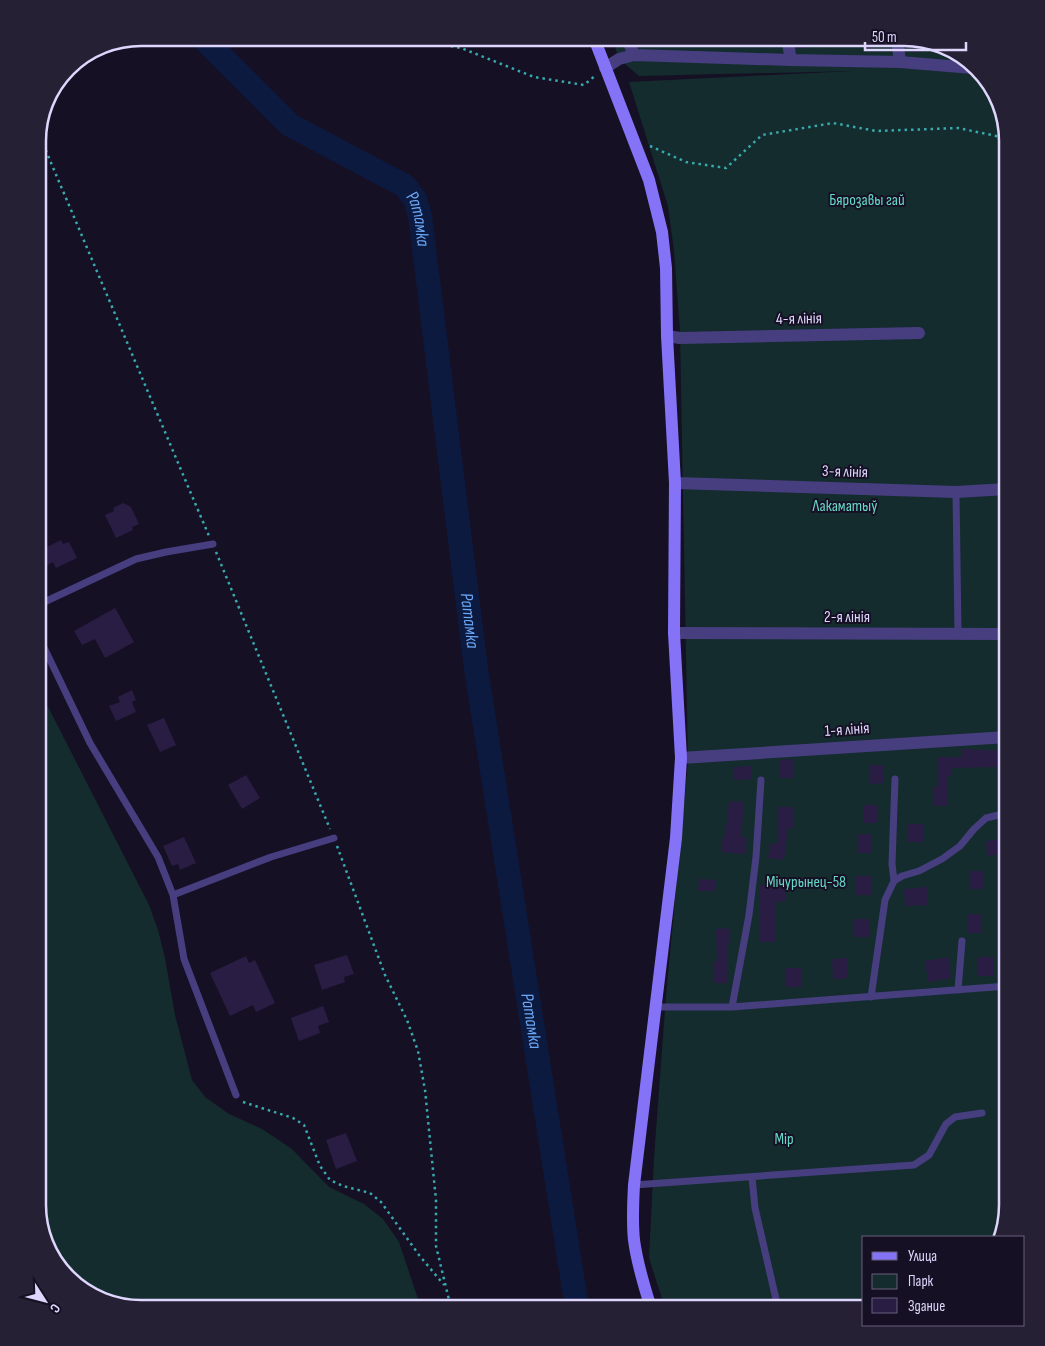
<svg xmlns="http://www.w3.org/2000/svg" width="1045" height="1346" font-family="'Sofia Sans Condensed',sans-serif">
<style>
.green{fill:#142c2e}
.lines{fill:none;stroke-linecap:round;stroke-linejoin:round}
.river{stroke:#0d1a40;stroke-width:24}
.building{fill:#291d44}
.path{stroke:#37aaaf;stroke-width:2.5;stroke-dasharray:2.5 4;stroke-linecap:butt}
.lane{stroke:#473e80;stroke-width:7}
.street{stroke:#473e80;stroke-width:12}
.secondary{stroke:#8473f6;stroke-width:12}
.labels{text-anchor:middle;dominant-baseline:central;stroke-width:4;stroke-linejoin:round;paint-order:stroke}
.park-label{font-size:16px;fill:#66d8c7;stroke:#161024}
.street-label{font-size:16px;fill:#ded6fc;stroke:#161024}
.water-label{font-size:18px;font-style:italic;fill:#6aa7f6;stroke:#161024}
.rim{fill:none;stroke:#ded6fc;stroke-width:2.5}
</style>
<rect width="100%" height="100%" fill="#161024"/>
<!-- green -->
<path class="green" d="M612 38H910L955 51 990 84 1007 142V1205L999 1237H864V1308H665L649 1258 654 1158 666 996 688 762 680 331 674 251 668 206 629 82 853 71 639 76 619 59Z
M38 687 149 905 158 930 165 958 175 1015 192 1080 205 1097 229 1114 262 1129 292 1149 329 1187 364 1204 383 1219 399 1242 421 1308H141L90 1295 55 1262 38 1204Z"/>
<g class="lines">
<!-- river -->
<path class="river" id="s1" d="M203 38 290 125 405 186 415 199 420 216 476 669 577 1308"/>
</g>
<!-- building -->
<path class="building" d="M796 38H829L830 42 799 49Z
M863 38H889V43L866 49Z
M911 38 917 40 941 47 914 53Z
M123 503 131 507 139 524 132 527 133 530 116 538 105 515 114 511 113 508Z
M61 540 63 544 69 542 77 558 56 568 53 562 46 566 39 551Z
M115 608 134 642 105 658 95 639 82 645 74 631Z
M132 690 136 700 132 702 136 712 116 721 109 706 120 702 118 697Z
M164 718 176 745 160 752 147 725Z
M962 749 1008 751V769H996V767L952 768V776H948V806H934V787H937V757H962Z
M793 759V778H779V760Z
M870 765H884V783L870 784Z
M751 766 752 779 734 780 733 767Z
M246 775 260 798 242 809 228 785Z
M729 801 744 802 741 837 747 838 745 854 721 852 723 836H725Z
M864 805H878V823H864Z
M778 807H794V828H788L784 860 768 858 770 843 777 844Z
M908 824H923V842H908Z
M858 834H872V853H858Z
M184 837 196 863 180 870 178 864 172 866 163 846Z
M1004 839 1005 854 987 856 986 841Z
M969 871H984V889H969Z
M856 876H872V895H856Z
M699 879 715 880V891H698Z
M786 884V901L776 902V942H760V885Z
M927 887 928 905 905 906 904 889Z
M967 914H981V933H967Z
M854 919H869V937H854Z
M730 928V944H728V983H713V961H717L716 929Z
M347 955 354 974 344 977 345 982 322 990 314 965Z
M246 956 249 963 255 960 275 1003 256 1012 253 1005 230 1016 210 973Z
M948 957 951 978 928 982 925 961Z
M978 957H993V976H978Z
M847 958 848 978 833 979 832 959Z
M785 968H802V987H785Z
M323 1006 329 1022 318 1026 320 1033 299 1041 291 1018Z
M346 1133 357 1161 336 1169 326 1140Z"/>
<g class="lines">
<!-- path -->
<path class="path" d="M406 38 461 48 534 77 584 85 596 75
M38 132 209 536
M650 146 686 162 726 168 762 135 833 123 876 131 958 128 1006 138
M216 552 330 829
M337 846 385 975 407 1020 418 1051 425 1090 436 1200V1246L451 1308
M243 1102 293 1118 304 1125 320 1166 330 1180 343 1186 370 1193 381 1202 419 1255 444 1285"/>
<!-- lane -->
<path class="lane" d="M956 492 958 633
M38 605 136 559 166 552 213 544
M38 635 90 743 158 857 173 895 184 959 236 1095
M894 881 892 864 895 779
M173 895 271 857 334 838
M958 990 962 941
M871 997 885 900 894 881 902 876 919 871 942 859 960 846 974 829 986 818 1007 813
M655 1007H732L1007 986
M732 1007 749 915 756 857 761 780
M752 1177 755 1208 778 1308
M634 1185 914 1165 929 1155 946 1124 955 1117 982 1113"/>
<!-- street -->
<path class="street" d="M627 38 634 55
M787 38 791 60
M897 38 900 62
M605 68 619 59 634 55 791 60 900 62 973 68
M667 336 680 338 919 333
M675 483 956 492 1007 489
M674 633 1007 634
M681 758 1007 737"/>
<!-- secondary -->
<path class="secondary" d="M594 38 649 180 662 232 666 268 667 336 675 483 674 633 681 758 676 838 634 1185C633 1204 632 1222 634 1240 637 1263 644 1286 651 1308"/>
</g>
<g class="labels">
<!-- park labels -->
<g class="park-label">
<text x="867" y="200">Бярозавы гай</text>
<text x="845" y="506">Лакаматыў</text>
<text x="806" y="882">Мічурынец-58</text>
<text x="784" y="1139">Мір</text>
</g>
<!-- street labels -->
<g class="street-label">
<text transform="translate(799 319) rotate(-1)">4-я лінія</text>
<text transform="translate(845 472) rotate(2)">3-я лінія</text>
<text x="847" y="617">2-я лінія</text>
<text transform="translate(847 730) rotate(-4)">1-я лінія</text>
</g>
<!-- water labels -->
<g class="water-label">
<text stroke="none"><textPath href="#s1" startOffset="290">Ратамка</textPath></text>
<text stroke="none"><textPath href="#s1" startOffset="695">Ратамка</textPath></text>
<text stroke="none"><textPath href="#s1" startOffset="1100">Ратамка</textPath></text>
</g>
</g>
<!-- crop -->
<path d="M0 0H1045V1346H0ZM141 46H904A95 95 0 0 1 999 141V1205A95 95 0 0 1 904 1300H141A95 95 0 0 1 46 1205V141A95 95 0 0 1 141 46Z" fill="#262035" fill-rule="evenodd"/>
<path class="rim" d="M141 46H904A95 95 0 0 1 999 141V1205A95 95 0 0 1 904 1300H141A95 95 0 0 1 46 1205V141A95 95 0 0 1 141 46Z"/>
<!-- legend -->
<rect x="862" y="1236" width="162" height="90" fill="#161024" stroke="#665f7a"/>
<rect x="872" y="1252" width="25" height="8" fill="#8473f6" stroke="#665f7a"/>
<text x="908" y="1261" font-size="15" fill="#ded6fc">Улица</text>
<rect x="872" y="1274" width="25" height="15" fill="#142c2e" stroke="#665f7a"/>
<text x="908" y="1286" font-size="15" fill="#ded6fc">Парк</text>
<rect x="872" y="1298" width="25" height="15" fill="#291d44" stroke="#665f7a"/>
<text x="908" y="1311" font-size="15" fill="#ded6fc">Здание</text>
<!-- north arrow -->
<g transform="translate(45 1301) rotate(126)" stroke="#161024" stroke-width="4" paint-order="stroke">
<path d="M0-4L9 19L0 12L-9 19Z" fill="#ded6fc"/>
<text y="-8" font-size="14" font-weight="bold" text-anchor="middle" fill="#ded6fc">С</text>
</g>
<!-- scale -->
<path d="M865 42v8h101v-8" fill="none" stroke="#ded6fc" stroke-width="2.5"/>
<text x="872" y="42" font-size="15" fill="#ded6fc" stroke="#161024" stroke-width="4" paint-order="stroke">50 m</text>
</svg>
